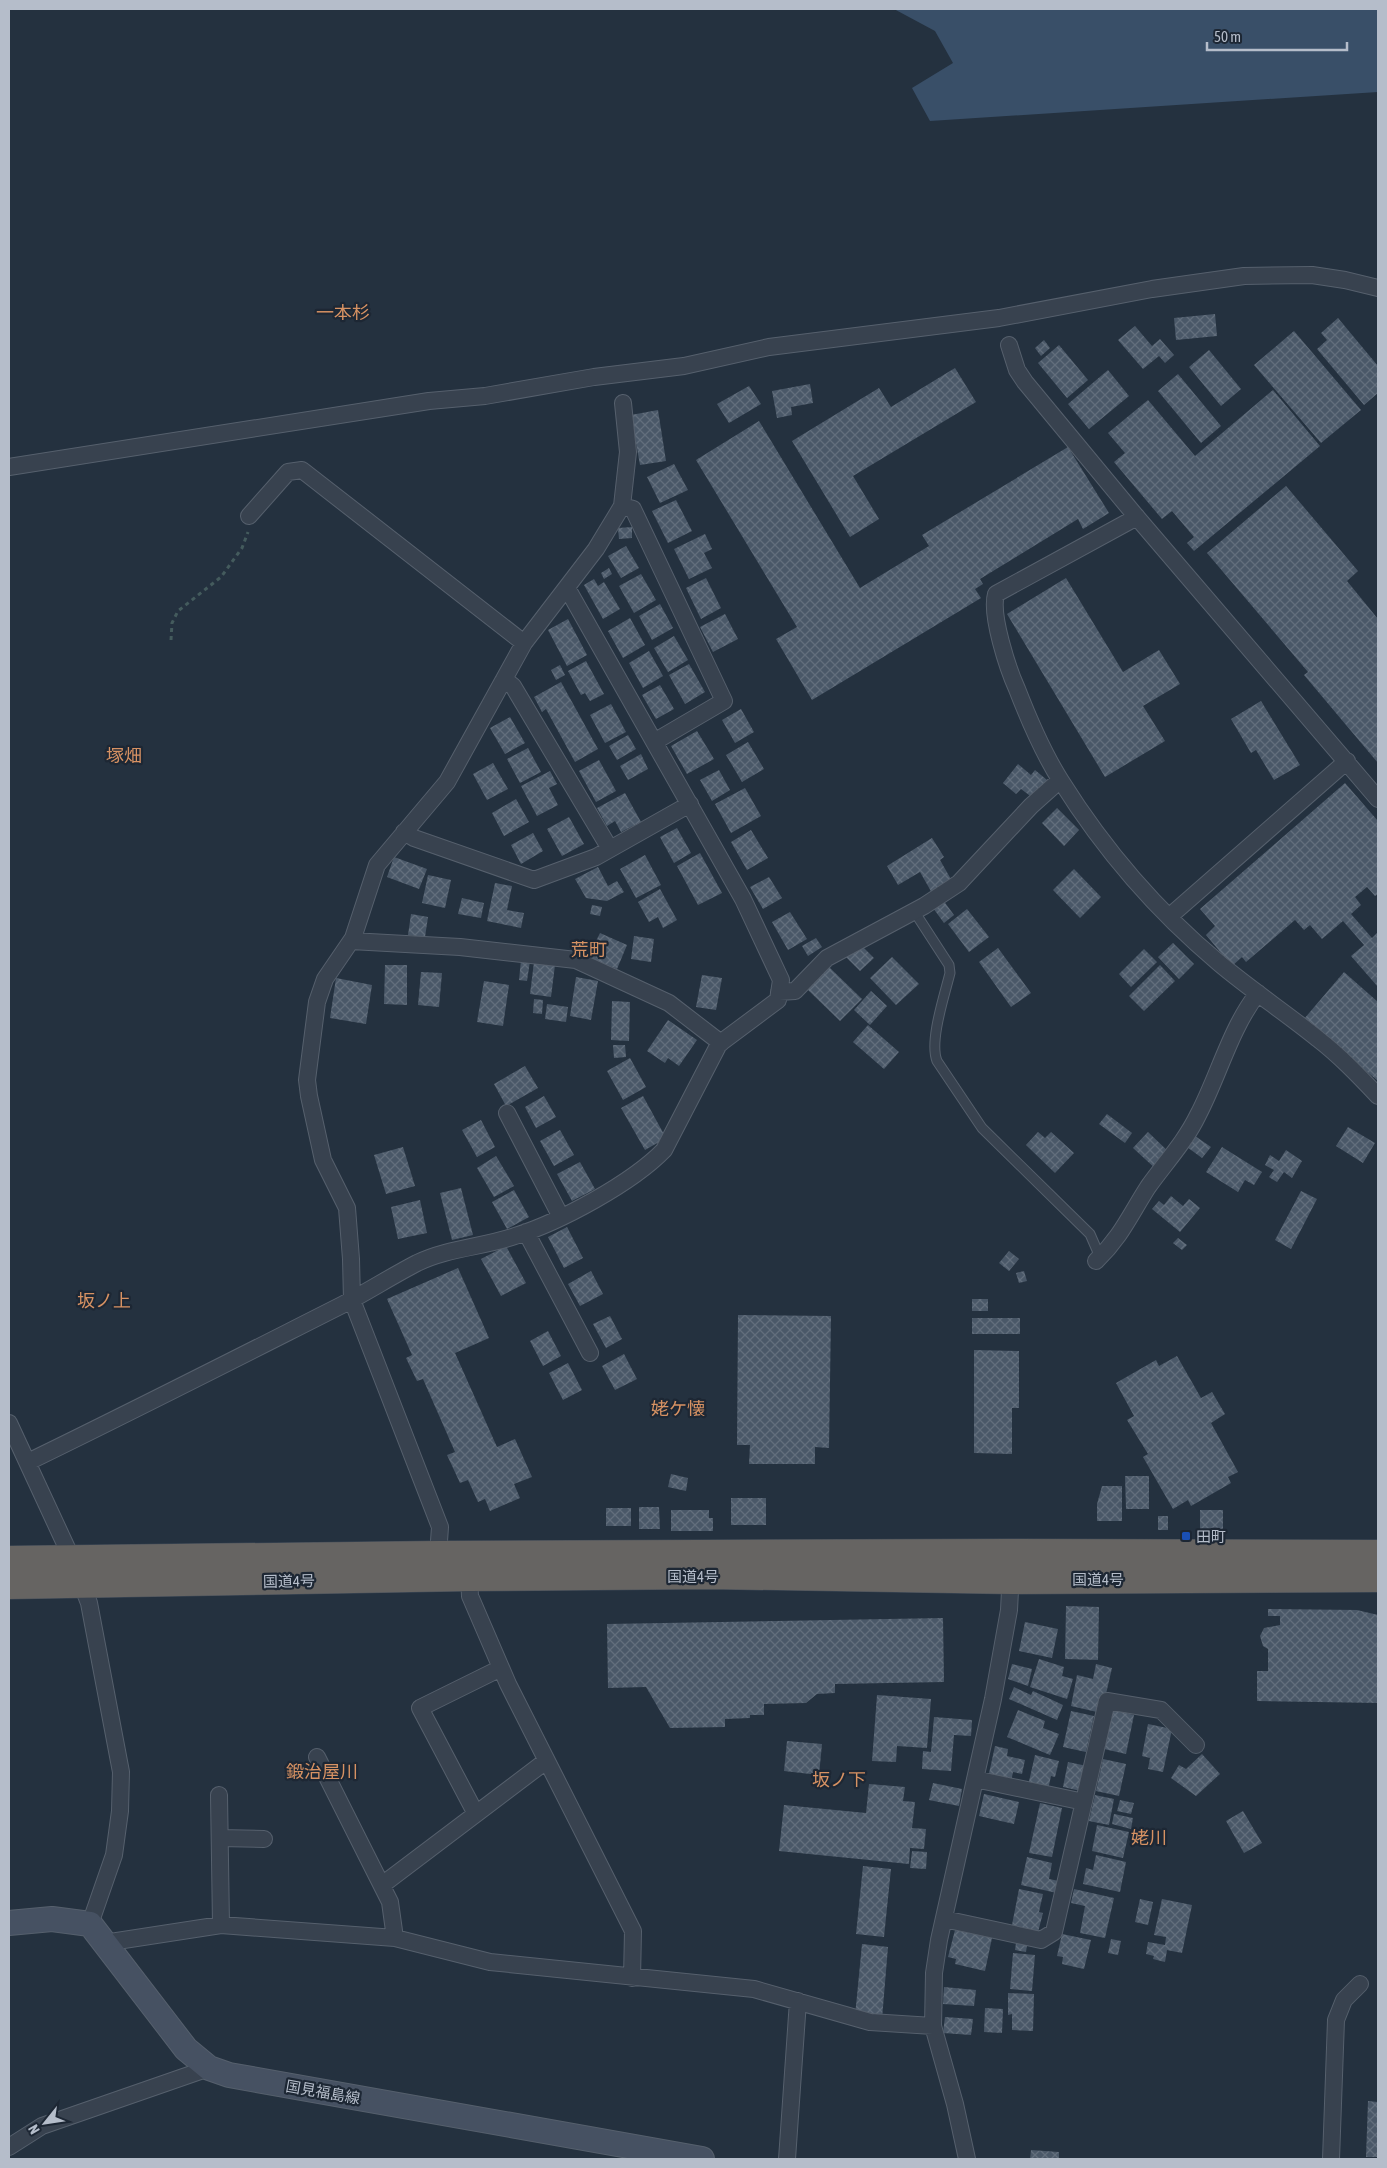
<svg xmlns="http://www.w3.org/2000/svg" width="1387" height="2168" font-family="'Asap Condensed','Noto Sans JP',sans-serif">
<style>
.water{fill:#394f68}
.building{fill:url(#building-cross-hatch)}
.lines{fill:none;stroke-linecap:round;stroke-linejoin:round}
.service-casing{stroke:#56606d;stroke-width:11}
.minor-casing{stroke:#56606d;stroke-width:18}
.secondary-casing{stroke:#56606d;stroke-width:26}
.trunk-casing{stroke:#434d5a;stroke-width:29}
.path{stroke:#445b5d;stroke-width:3;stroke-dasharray:4 4;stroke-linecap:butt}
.service{stroke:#38424f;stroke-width:9}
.minor{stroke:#38424f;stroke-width:16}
.secondary{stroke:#465162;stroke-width:24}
.trunk{stroke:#666462;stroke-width:28}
.transit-dot{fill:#1a4fb4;stroke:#1d2734;stroke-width:2}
.labels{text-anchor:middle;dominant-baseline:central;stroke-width:4.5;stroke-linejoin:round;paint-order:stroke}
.poi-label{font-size:15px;fill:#b5bdca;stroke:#1d2734;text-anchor:start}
.street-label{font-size:15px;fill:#b5bdca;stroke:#1d2734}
.quarter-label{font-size:18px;fill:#d79263;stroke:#1d2734}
</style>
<defs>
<pattern id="building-cross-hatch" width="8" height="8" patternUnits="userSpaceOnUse" patternTransform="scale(1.25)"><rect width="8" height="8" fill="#4a5868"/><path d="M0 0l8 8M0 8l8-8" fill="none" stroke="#626e7c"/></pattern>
</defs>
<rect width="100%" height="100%" fill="#24313f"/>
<!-- water -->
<path class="water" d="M894 9H1378V92L930 121 912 88 953 63 935 31Z"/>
<!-- building -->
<path class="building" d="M1215 314 1217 336 1176 340 1174 318Z
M1338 318 1378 366V393L1364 405 1317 349 1327 340 1321 333Z
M1135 326 1152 346 1160 339 1174 355 1165 363 1159 356 1143 369 1118 340Z
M1294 331 1361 410 1321 443 1254 365Z
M1044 340 1050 348 1041 356 1035 348Z
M1059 345 1088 380 1067 398 1038 363Z
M1209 350 1241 389 1221 406 1189 367Z
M955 368 976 402 853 476 879 519 850 537 792 441 879 388 891 407Z
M1108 370 1129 396 1089 429 1068 404Z
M1178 374 1221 426 1201 443 1158 391Z
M810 384 813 403 791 407 792 415 777 418 772 391Z
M749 386 761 404 729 423 717 404Z
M1273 390 1320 446 1194 551 1187 543 1194 537 1172 511 1162 519 1114 462 1125 453 1108 433 1148 400 1195 456Z
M658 410 666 461 640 465 631 415Z
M759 421 860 588 929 546 922 535 1068 447 1109 513 1083 529 1078 519 980 579 983 584 975 589 981 598 812 700 776 639 797 627 696 460Z
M674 464 688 490 660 503 647 477Z
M1286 486 1358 571 1347 581 1378 619V763L1304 675 1308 672 1207 553Z
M676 500 692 531 668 543 652 511Z
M632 527V538L619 539 618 528Z
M705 534 712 549 704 553 712 568 689 579 674 549Z
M626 546 639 568 621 578 608 556Z
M609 568 612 574 604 579 601 573Z
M641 574 656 600 634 613 619 586Z
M706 578 721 608 701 619 686 588Z
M1066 578 1123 672 1159 650 1180 684 1143 706 1165 741 1105 777 1007 614Z
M594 579 598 586 604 582 620 609 603 619 584 585Z
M660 604 673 628 652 640 639 616Z
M725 614 738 639 713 652 700 627Z
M630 618 645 645 623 658 608 631Z
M568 619 587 655 567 666 548 630Z
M674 636 688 660 668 672 654 648Z
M649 651 663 676 643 688 629 663Z
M586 661 604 694 590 701 585 693 581 695 568 671Z
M689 664 705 692 685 704 669 675Z
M560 665 565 675 556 680 551 670Z
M561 682 598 749 575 762 546 709 542 712 534 697Z
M660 685 674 709 656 719 642 695Z
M1261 701 1300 765 1274 780 1256 750 1251 753 1231 719Z
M611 704 626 732 605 743 590 715Z
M741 709 754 732 735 743 722 720Z
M510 717 525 743 505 754 490 728Z
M697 731 714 759 687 774 671 746Z
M628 735 636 749 617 760 609 746Z
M748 742 764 769 742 782 726 755Z
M528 748 541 772 520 783 507 759Z
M641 754 648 769 628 780 620 766Z
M599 760 616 791 596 802 579 771Z
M493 763 508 789 487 800 473 774Z
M1018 764 1031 775 1035 770 1047 780 1033 798 1021 789 1016 794 1003 783Z
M719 770 730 790 712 801 700 780Z
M550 771 557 784 549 788 558 805 537 816 521 786Z
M1345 783 1378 821V894L1375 896 1367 887 1355 897 1361 905 1351 914 1372 938 1378 932V987L1351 956 1364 945 1343 921 1322 939 1310 925 1304 930 1295 920 1246 962 1242 957 1232 966 1206 935 1215 926 1200 909Z
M745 788 761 816 731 833 715 804Z
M625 793 641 822 621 832 615 821 607 826 597 808Z
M516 799 529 822 504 836 492 813Z
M1057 808 1079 830 1064 846 1042 823Z
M569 817 584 844 562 856 547 829Z
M677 828 691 853 674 863 660 837Z
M751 830 768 858 747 870 731 842Z
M533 833 543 851 521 864 511 845Z
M932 838 944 857 940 860 952 881 932 893 920 872 898 885 887 866Z
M700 853 722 893 698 905 677 866Z
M645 855 661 885 636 898 620 869Z
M394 857 427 869 419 889 387 877Z
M598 867 608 886 617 881 624 892 607 901 586 898 575 879Z
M1074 869 1101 897 1080 918 1053 890Z
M428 875 451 880 445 908 422 903Z
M769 877 782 898 763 909 750 887Z
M495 883 512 886 507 910 524 913 521 928 487 921Z
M660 889 677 920 663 928 658 917 649 922 638 902Z
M462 898 484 903 481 918 458 914Z
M943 900 954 915 944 923 933 908Z
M592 905 602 907 600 916 590 914Z
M967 909 989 937 969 952 948 924Z
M790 912 807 939 788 950 772 922Z
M411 914 428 917 425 937 408 935Z
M600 933 627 945 617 969 584 955 589 943 594 945Z
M634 936 654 939 651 962 631 959Z
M816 938 822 947 808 956 802 946Z
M1173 943 1194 964 1179 979 1158 957Z
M860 944 874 958 860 971 846 957Z
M998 948 1031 993 1011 1007 979 962Z
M1144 949 1157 962 1131 987 1119 974Z
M892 957 919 984 896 1005 870 978Z
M521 960 530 961 527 981 519 980Z
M534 962 555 965 551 997 530 994Z
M385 965H407V1005L384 1004Z
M1160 965 1175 981 1144 1011 1129 996Z
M829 967 862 999 840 1021 807 989Z
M421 972 442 973 439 1007 418 1005Z
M1344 972 1378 1002V1081L1304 1019Z
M702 975 722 978 716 1010 696 1007Z
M576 977 598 981 591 1020 570 1016Z
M336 978 372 985 366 1024 330 1018Z
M484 981 509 985 503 1026 477 1022Z
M871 991 887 1006 870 1025 854 1010Z
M534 999 543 1000 542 1014 533 1013Z
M612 1001 630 1002 629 1041 611 1040Z
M547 1004 568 1007 566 1022 545 1019Z
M668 1020 697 1040 679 1066 668 1058 665 1063 647 1051Z
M868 1025 899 1052 884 1069 853 1042Z
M613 1045H625L626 1057 614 1058Z
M630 1058 646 1087 623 1100 607 1071Z
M525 1066 538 1088 506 1106 494 1084Z
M544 1096 556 1117 536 1128 525 1107Z
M643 1096 666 1138 645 1150 621 1108Z
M1107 1114 1132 1133 1125 1143 1099 1124Z
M481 1120 495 1147 477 1157 462 1130Z
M1348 1127 1375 1143 1363 1163 1336 1146Z
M560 1130 574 1155 554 1166 540 1141Z
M1038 1132 1045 1138 1051 1132 1074 1153 1055 1173 1026 1145Z
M1148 1132 1172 1155 1157 1170 1133 1148Z
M1195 1136 1211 1147 1202 1158 1187 1147Z
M403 1147 415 1186 386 1194 374 1155Z
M1222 1147 1262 1172 1254 1185 1245 1180 1238 1192 1206 1172Z
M1286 1150 1302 1161 1292 1178 1284 1172 1277 1182 1269 1177 1274 1170 1265 1165 1270 1155 1279 1161Z
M496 1156 514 1186 494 1197 477 1168Z
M580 1162 595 1189 572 1201 557 1174Z
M461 1188 473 1235 452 1240 440 1193Z
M514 1190 529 1217 507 1229 492 1202Z
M1301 1191 1317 1199 1291 1249 1275 1240Z
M1171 1196 1183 1206 1189 1199 1200 1208 1180 1232 1152 1209 1159 1201 1164 1205Z
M420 1200 427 1233 398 1239 391 1207Z
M567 1227 583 1258 564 1268 548 1237Z
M1178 1238 1187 1245 1182 1250 1173 1243Z
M506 1246 526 1283 501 1296 481 1259Z
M1009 1251 1019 1259 1009 1271 999 1263Z
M458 1268 489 1338 455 1353 497 1447 515 1439 532 1477 514 1484 520 1498 490 1511 485 1499 478 1502 468 1480 460 1483 447 1455 455 1452 423 1379 417 1381 406 1358 412 1355 387 1299Z
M591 1271 603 1294 580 1306 568 1284Z
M1024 1271 1027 1281 1019 1283 1016 1273Z
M972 1299H988V1311H972Z
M738 1315 831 1316 829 1448 815 1447V1464H749L750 1445H737Z
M610 1316 622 1339 606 1348 593 1324Z
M972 1318H1020V1334H972Z
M548 1331 561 1356 543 1366 530 1341Z
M974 1350 1019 1351V1408H1012V1454L974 1453Z
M624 1354 637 1379 615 1390 602 1366Z
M1177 1356 1201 1398 1212 1392 1225 1414 1211 1423 1238 1472 1228 1477 1231 1483 1191 1506 1188 1500 1173 1509 1143 1457 1148 1454 1127 1420 1134 1416 1116 1383 1156 1360 1159 1366Z
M568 1363 582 1390 563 1400 549 1373Z
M671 1474 688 1478 686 1491 668 1487Z
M1125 1476H1149V1509H1126Z
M1102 1486H1122V1521H1097V1504Z
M731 1498H766V1525H731Z
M639 1507H659L660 1529H639Z
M606 1508H631V1526H606Z
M671 1510H709V1518H713V1531H671Z
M1200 1510H1223V1530H1200Z
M1158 1516H1168V1530H1158Z
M1066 1606 1099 1607 1098 1660 1065 1659Z
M1268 1609 1357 1610 1378 1615V1703L1257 1701V1671H1268V1649L1263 1646 1260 1636 1264 1628 1280 1625V1616H1268Z
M943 1618 944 1682 835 1684V1693L817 1694 806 1703 764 1704V1715H750V1718L725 1719V1727L670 1728 646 1687 608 1688 607 1624Z
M1025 1622 1058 1629 1052 1658 1019 1651Z
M1039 1659 1064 1667 1062 1676 1073 1679 1067 1699 1030 1687Z
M1012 1664 1032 1669 1028 1686 1008 1679Z
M1096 1664 1112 1668 1103 1707 1097 1712 1071 1706 1077 1675 1093 1679Z
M1014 1687 1031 1695 1033 1691 1063 1705 1057 1720 1009 1699Z
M877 1695 931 1699 927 1748 897 1746 896 1762 872 1761Z
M1018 1710 1045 1721 1043 1728 1059 1734 1050 1755 1007 1737Z
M1113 1710 1134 1715 1126 1754 1104 1749Z
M1071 1711 1094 1716 1086 1752 1063 1747Z
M934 1717 972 1720 971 1736 954 1735 951 1771 922 1769 923 1751 931 1752Z
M1148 1724 1172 1729 1163 1772 1148 1769 1150 1758 1142 1756Z
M787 1741 822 1744 819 1775 784 1771Z
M995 1746 1008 1749 1007 1756 1025 1760 1022 1774 1013 1772 1011 1782 988 1778Z
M1202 1754 1220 1774 1196 1796 1171 1778 1179 1765 1186 1769Z
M1035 1755 1059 1761 1055 1777 1051 1776 1048 1790 1028 1786Z
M1103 1759 1126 1764 1119 1796 1096 1791Z
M1068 1762 1087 1766 1081 1791 1063 1787Z
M933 1783 962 1789 959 1806 929 1800Z
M869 1784 905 1787 903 1801 915 1802 912 1828 926 1829 924 1849 910 1848 909 1864 779 1851 784 1805 866 1813Z
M984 1794 1019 1802 1014 1824 979 1816Z
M1095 1795 1114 1799 1109 1825 1089 1821Z
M1120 1800 1134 1803 1131 1814 1117 1811Z
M1040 1803 1062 1808 1052 1857 1029 1853Z
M1243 1811 1262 1843 1244 1853 1226 1821Z
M1114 1814 1133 1818 1131 1829 1112 1824Z
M1097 1825 1129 1832 1123 1858 1092 1851Z
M912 1851 927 1852 926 1869 910 1868Z
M1096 1855 1126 1862 1120 1892 1083 1884 1086 1868 1093 1870Z
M1027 1857 1052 1863 1049 1879 1059 1881 1057 1893 1021 1885Z
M863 1866 891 1869 884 1937 856 1934Z
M1019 1889 1043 1894 1039 1912 1043 1913 1037 1936 1011 1930Z
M1074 1889 1114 1898 1105 1938 1080 1933 1085 1906 1071 1903Z
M1140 1899 1153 1902 1148 1925 1135 1922Z
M1162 1899 1192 1905 1182 1953 1167 1950 1165 1962 1153 1959 1154 1956 1146 1954 1148 1942 1165 1945 1166 1937 1154 1935Z
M955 1930 992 1938 985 1971 955 1964 956 1959 948 1957Z
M1062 1934 1091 1940 1084 1969 1062 1964 1063 1957 1057 1956Z
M1111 1939 1121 1941 1118 1955 1108 1953Z
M1016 1943 1027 1945 1026 1952 1015 1950Z
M862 1944 888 1947 882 2019 855 2016Z
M1013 1953 1035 1955 1032 1991 1010 1989Z
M944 1987 976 1990 974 2006 943 2004Z
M1008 1993 1034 1994 1033 2031 1012 2030V2014L1008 2015Z
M985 2008 1003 2009 1002 2033 984 2032Z
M945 2017 973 2019 971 2035 943 2033Z
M1368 2101 1378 2102V2157H1366Z
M1031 2150 1059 2152V2159H1030Z"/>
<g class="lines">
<!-- service casing -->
<g class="service-casing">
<path id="service" d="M914 911 949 965 950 973C945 994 929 1041 937 1061L982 1128 1090 1234 1100 1257"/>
</g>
<!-- minor casing -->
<g class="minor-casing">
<path id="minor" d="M1009 345 1017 370 1025 382 1135 515 1378 799
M9 467 429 401 485 396 594 377 684 366 769 347 999 318 1152 289 1244 276 1312 275 1345 280 1378 288
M622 506 628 452 623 403
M249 516 288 472 302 470 524 643
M1137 517 996 594C990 615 1008 669 1017 689 1029 720 1043 753 1061 781 1103 848 1158 912 1219 963 1251 990 1286 1013 1318 1039 1340 1056 1359 1076 1378 1096
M504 679 513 686 610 849
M404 832 414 838 534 880 596 857 690 804
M1170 916 1347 761
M351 941 460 947 576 960 669 1003 721 1043
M779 992 795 991 827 958 924 906 959 883 1031 806 1060 780
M507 1113 561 1217
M526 1232 590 1353
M1096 1261C1121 1237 1130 1215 1148 1187 1165 1163 1185 1142 1198 1115 1219 1075 1230 1029 1258 993
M9 1423 72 1559 89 1603 121 1772 120 1811 114 1855 90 1924
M28 1462C133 1411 237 1358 342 1305 367 1292 392 1276 417 1263 448 1248 483 1247 515 1236 560 1222 632 1183 664 1150L719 1044 778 1000 781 980 743 899 567 588
M438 1555 440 1527 352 1300 351 1259 347 1208 323 1160 309 1096 307 1080 317 1002 325 979 353 938 377 865 447 782 524 643 596 549 622 506 633 509 724 701 654 742
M469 1577 470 1596 508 1684 633 1931 632 1978
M317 1757 390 1902 395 1938
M975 1779 1084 1802
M219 1795 221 1925
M476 1814 420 1708 501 1668
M220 1838 264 1839
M382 1885 546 1761
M944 1919 1041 1940 1054 1932 1107 1701 1161 1710 1196 1745
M104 1943 221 1925 395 1938 490 1962 754 1989 870 2022 933 2026
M9 2147 42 2126 209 2068
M787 2159 798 2001
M967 2159 955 2104 933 2026 934 1973 939 1940 993 1699 1009 1610 1011 1571
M1331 2159 1336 2020 1344 2000 1360 1984"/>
</g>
<!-- secondary casing -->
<g class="secondary-casing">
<path id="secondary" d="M9 1923 52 1919 90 1924 186 2049 209 2068 229 2075 702 2159"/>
</g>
<!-- trunk casing -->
<g class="trunk-casing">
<path id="trunk" d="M9 1560 438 1555 1011 1553 1378 1554
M9 1585 469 1577 710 1575 1012 1580 1378 1578"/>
</g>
<!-- path -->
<path class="path" d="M171 640 172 623 178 611 221 577 242 548 248 532"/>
<!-- service -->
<use href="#service" class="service"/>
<!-- minor -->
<use href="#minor" class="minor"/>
<!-- secondary -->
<use href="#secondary" class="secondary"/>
<!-- trunk -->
<use href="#trunk" class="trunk"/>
</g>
<!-- markers -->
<rect class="transit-dot" x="1181" y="1531" width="10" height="10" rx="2.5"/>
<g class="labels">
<!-- poi labels -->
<g class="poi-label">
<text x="1196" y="1536">田町</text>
</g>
<!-- street labels -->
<g class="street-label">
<text x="693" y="1576">国道4号</text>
<text x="1098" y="1579">国道4号</text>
<text transform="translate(289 1581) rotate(-1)">国道4号</text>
<text transform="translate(323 2092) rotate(10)">国見福島線</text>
</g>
<!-- quarter labels -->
<g class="quarter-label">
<text x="343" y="312">一本杉</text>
<text x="124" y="755">塚畑</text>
<text x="589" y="949">荒町</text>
<text x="104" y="1300">坂ノ上</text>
<text x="678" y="1408">姥ケ懐</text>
<text x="322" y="1771">鍛治屋川</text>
<text x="839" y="1779">坂ノ下</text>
<text x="1149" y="1837">姥川</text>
</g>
</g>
<!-- border -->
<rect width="1387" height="2168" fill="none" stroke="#b5bdca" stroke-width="20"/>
<!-- north arrow -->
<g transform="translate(45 2123) rotate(240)" stroke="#1d2734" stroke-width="4" paint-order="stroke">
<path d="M0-4L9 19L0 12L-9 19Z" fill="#b5bdca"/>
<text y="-8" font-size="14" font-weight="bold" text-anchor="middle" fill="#b5bdca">N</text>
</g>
<!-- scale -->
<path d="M1207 42v8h140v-8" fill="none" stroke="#b5bdca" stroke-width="2.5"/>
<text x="1214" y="42" font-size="15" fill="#b5bdca" stroke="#1d2734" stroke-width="4" paint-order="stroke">50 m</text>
</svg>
